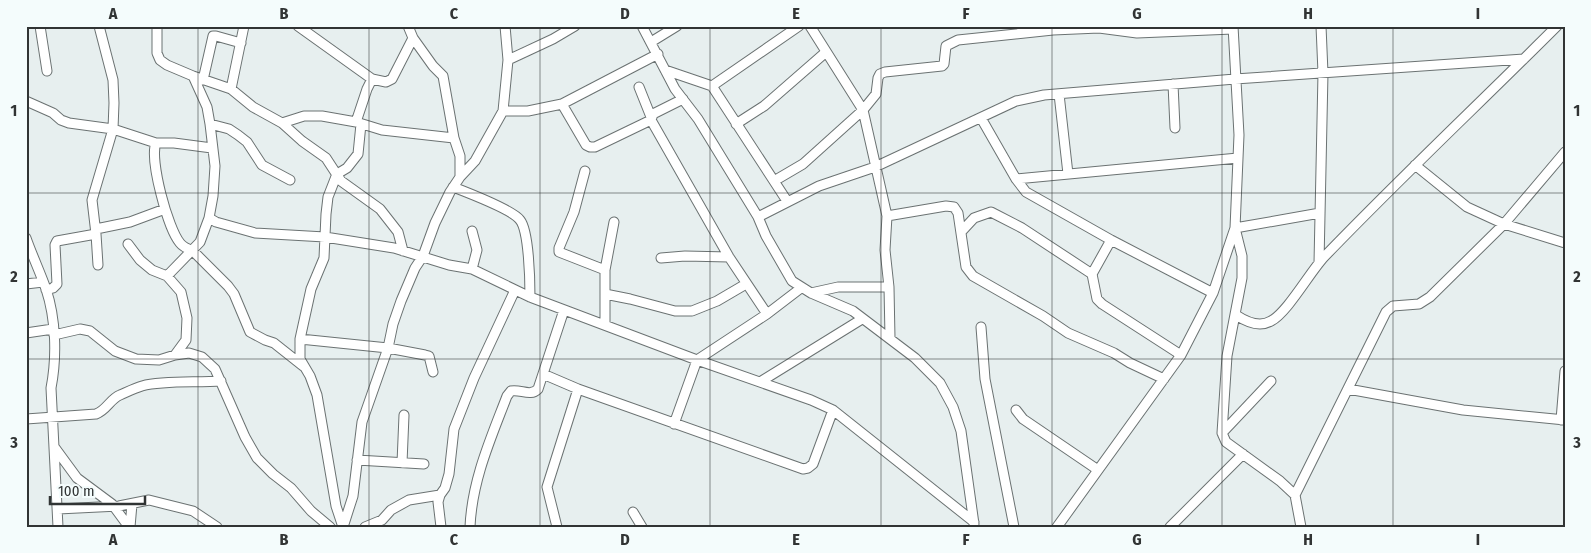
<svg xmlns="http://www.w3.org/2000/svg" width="1591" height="553" font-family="'Fira Sans Condensed',sans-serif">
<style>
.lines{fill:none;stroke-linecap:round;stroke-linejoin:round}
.minor-casing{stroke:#6b7272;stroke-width:11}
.minor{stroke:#fff;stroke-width:9}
.grid{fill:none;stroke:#313434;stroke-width:1;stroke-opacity:0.55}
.neatline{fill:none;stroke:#313434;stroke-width:2}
.grid-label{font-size:16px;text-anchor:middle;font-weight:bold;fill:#313434}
</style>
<rect width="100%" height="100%" fill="#e7efef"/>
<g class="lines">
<!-- minor casing -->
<g class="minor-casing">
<path id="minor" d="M40 26 47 71
M157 26V53L160 60 167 65 193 76 231 89 253 107 282 123 302 141 326 158 341 181 380 209 398 232 403 251
M298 26 372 79 386 82 392 79 413 38
M408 26 413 38 433 66 443 76 454 138 460 156V177
M642 26 675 89 698 119 758 217 766 236 792 281 811 293 853 311 915 358 940 383 953 407 961 431 974 524
M810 26 863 110 887 216 885 250 889 287 890 338
M651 42 677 26
M508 60 553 39 575 26
M665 70 712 86 787 201
M203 80 213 36H216L241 43
M1173 84 1175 128
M712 86 799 26
M639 87 651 117
M231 89 244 26
M1059 94 1068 174
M683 99 653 114 651 120 729 257 767 314
M26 101 53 113 61 120 69 123 113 129 156 143H174L212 148
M562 104 586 145 590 147H595L651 120
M503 111H528L562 104 658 54
M981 118 1016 179 1026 192 1111 240 1213 293
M356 122 367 89 372 79
M282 123 304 116H322L356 122 382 130 454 138
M210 124 229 129 238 135 247 142 262 165 290 180
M736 124 764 106 826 52
M156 143C149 159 168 229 180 243 183 247 188 249 193 251L228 286 234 294 250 332 265 340 274 343 303 366
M1415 165 1467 207 1504 224 1565 243
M585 171 574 212 559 248V252L605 270
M1016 179 1238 158
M774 181 803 164 863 110 876 94 878 78 880 74 885 72 942 66 944 64 946 46 958 40 1053 30 1099 28 1137 33 1233 29
M453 187C466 192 513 210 520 220 529 231 530 281 530 297
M887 216 946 206 954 207 958 213 966 267 973 276 1043 316 1068 333 1114 353 1130 363 1164 379
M758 217 819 186 875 167 1016 101 1044 95 1235 79 1524 59
M209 218 216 222 255 233 325 237 394 248 449 265 472 269 530 297 697 360 811 400 833 410 974 522
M96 229 130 222 165 209
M961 232 974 218 991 212 1022 228 1092 274 1097 299 1102 304 1181 355
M96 234 98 265
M26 238C32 255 40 272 46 289 56 319 57 357 51 388L58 527
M128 244 140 260 152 270 167 276 181 292 187 318 186 340 175 355
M661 258 685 256 729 257
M1319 263 1323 73 1321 26
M472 269 477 250 472 231
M1092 274 1111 240
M167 276 200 242 209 218 213 196 215 166 210 124 207 107 193 76
M26 284 43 282
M46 290 53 288 57 284 55 245 57 241 96 234 92 200 113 129 114 103 113 80 99 26
M811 293 838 287H889
M605 294 630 299 675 311H692L717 301 746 284
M1236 315C1245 321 1259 328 1271 321 1287 313 1310 272 1324 257 1400 178 1480 103 1557 26
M605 325V270L614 222
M981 327 985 379 1014 527
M26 333 53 329
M54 335 80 329 90 331 115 351 136 359 159 360 175 355 189 353 202 357 215 369 245 437 257 458 273 474 291 488 311 511 330 527
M300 339 388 348 425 355 429 356 433 372
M543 374 578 389 803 469 808 468 813 464 833 410
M760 382 862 319
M1348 389 1463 410 1565 420
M1016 410 1023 419 1098 470
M26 419 96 414C107 410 110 399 120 395 127 392 135 388 142 386 165 380 197 383 221 381
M1561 420 1565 371
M674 424 697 360 767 314 801 288
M1222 433 1271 381
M55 448 77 478 112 504 129 527
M357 460 424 464
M402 463 404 415
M1295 495 1386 312 1393 306 1419 304 1430 297 1504 224 1565 152
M58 509 119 506 149 500 193 511 217 527
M633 512 642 527
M130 527 132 504
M343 527 353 496 362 422 388 348 393 324 401 301 415 268 423 256 435 223 450 192 460 177 475 161 503 111 508 60 505 26
M343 527 336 506 317 395 310 376 300 359V339L311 289 324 258 326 214 328 197 337 174 347 168 358 154 361 124
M365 527 382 520 391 510 409 500 440 495
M441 527 438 502 440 495 445 488 449 474 454 429 474 378 515 290
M470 527C472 480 491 438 507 396L511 391C521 389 530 397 538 389L564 310
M557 527 547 487 578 389
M1057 527 1181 355 1213 293 1235 228 1239 135 1233 26
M1170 527 1243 454
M1301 527 1295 495 1280 481 1226 442 1222 433 1227 356 1242 278V256L1235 228 1320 213"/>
</g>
<!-- minor -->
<use href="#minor" class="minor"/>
</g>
<!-- grid -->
<path class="grid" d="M198 26V527M369 26V527M540 26V527M710 26V527M881 26V527M1052 26V527M1222 26V527M1393 26V527M26 193H1565M26 359H1565"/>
<!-- border -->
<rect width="1591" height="553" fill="none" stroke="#f4fcfc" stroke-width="55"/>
<!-- scale -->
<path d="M50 496v8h95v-8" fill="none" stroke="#313434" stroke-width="2.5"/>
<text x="58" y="496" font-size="15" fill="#313434" stroke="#f4fcfc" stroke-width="4" paint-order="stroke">100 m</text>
<rect x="28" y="28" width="1536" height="498" class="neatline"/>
<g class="grid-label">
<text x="113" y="19">A</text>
<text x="284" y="19">B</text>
<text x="454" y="19">C</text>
<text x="625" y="19">D</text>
<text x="796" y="19">E</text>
<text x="966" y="19">F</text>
<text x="1137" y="19">G</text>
<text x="1308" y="19">H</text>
<text x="1478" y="19">I</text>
<text x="14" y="116">1</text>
<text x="1577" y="116">1</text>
<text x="14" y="282">2</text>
<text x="1577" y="282">2</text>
<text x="14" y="448">3</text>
<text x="1577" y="448">3</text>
<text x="113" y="545">A</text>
<text x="284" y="545">B</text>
<text x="454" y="545">C</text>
<text x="625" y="545">D</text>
<text x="796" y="545">E</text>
<text x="966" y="545">F</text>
<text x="1137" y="545">G</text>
<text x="1308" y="545">H</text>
<text x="1478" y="545">I</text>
</g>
</svg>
